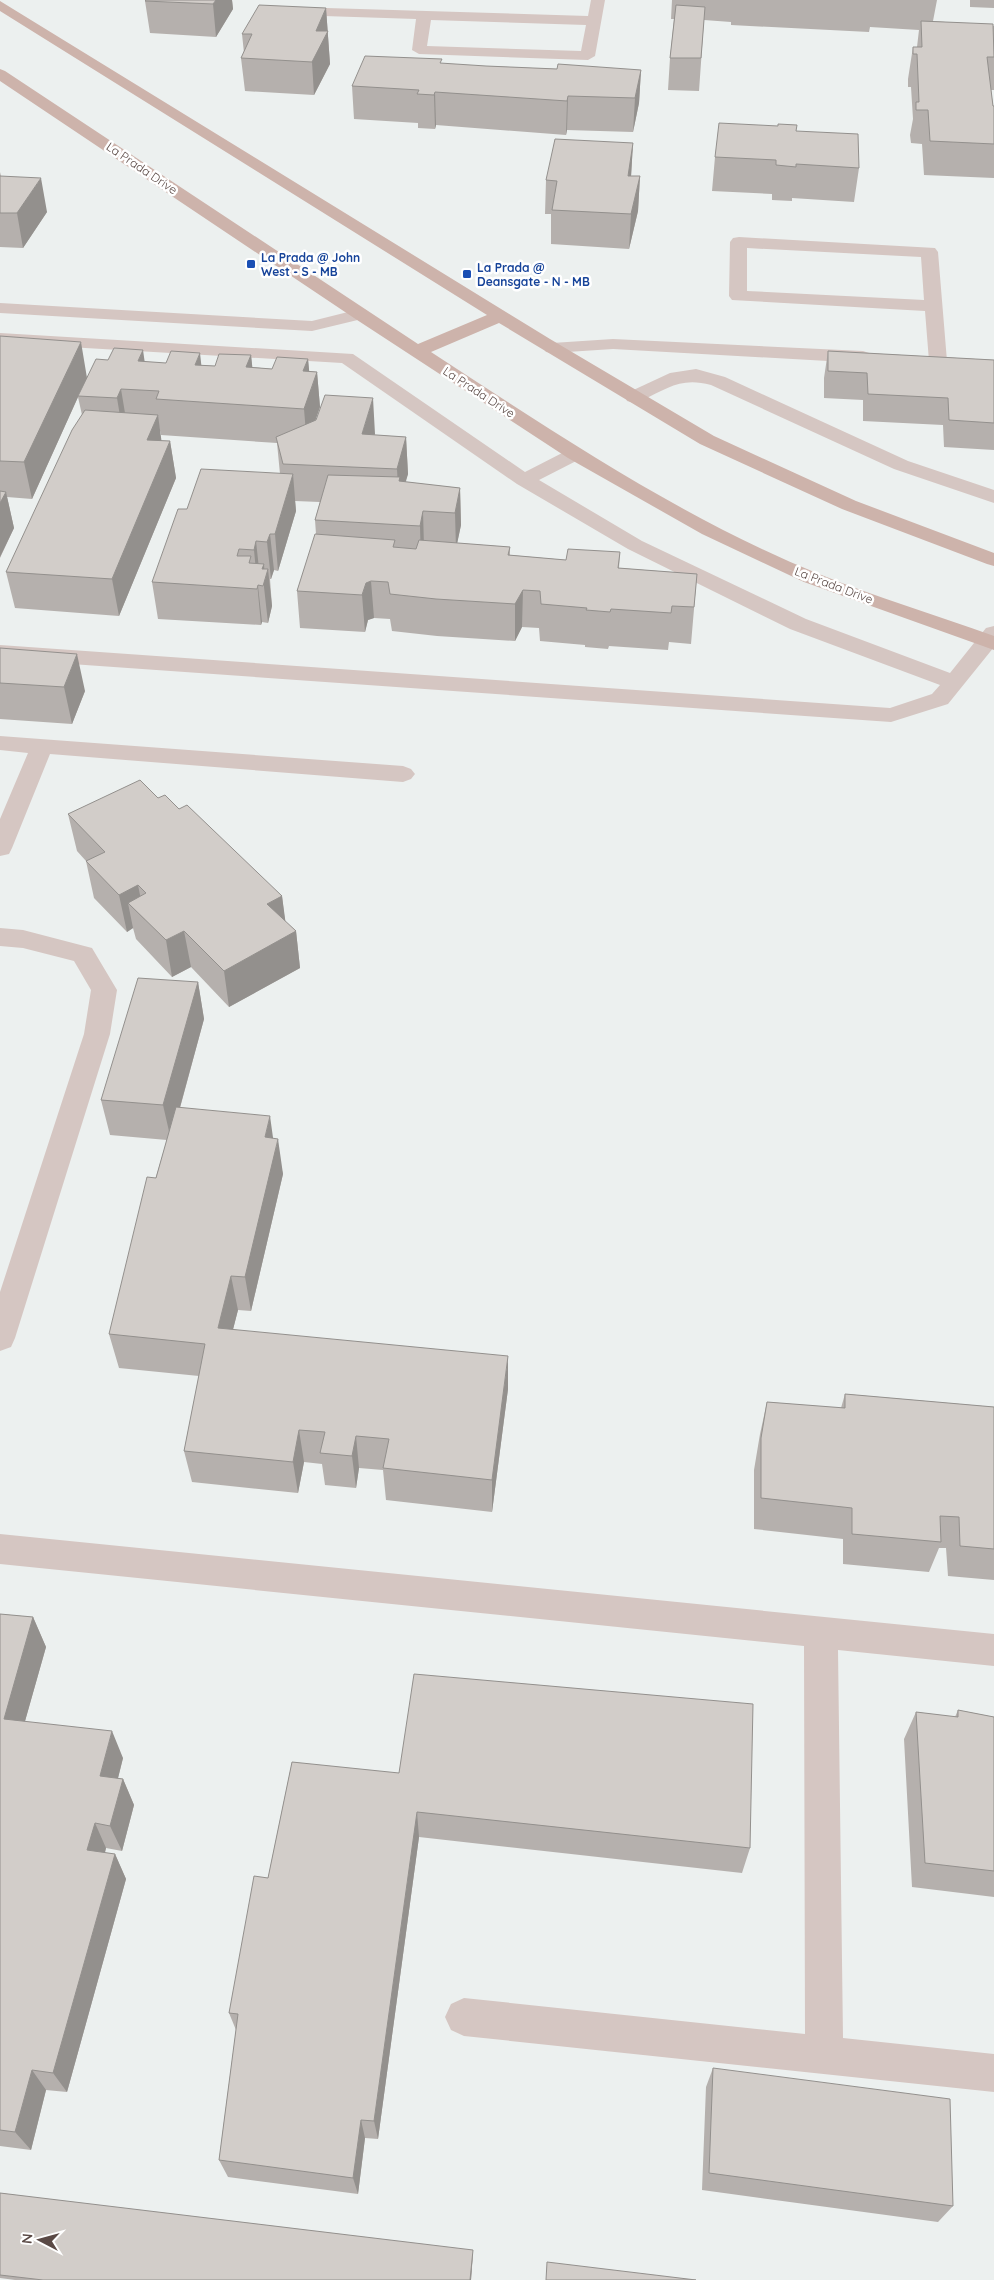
<svg xmlns="http://www.w3.org/2000/svg" width="994" height="2280" font-family="Quicksand,sans-serif">
<style>
.lines{fill:none;stroke-linecap:round;stroke-linejoin:round}
.minor{fill:#d5c6c2;fill-rule:evenodd}
.major{fill:#cdb3ab;fill-rule:evenodd}
.wall{fill:#b5b0ad}
.shaded-wall{fill:#93908d}
.building{fill:#d2cdc9;stroke:#93908d}
.transit-dot{fill:#1a4fb4;stroke:#fff;stroke-width:2}
.labels{text-anchor:middle;dominant-baseline:central;stroke-width:5;stroke-linejoin:round;paint-order:stroke}
.far-street-label{font-size:12px;fill:#5a4945;stroke:#fff}
.far-transit-label{font-size:12px;font-weight:bold;fill:#164399;stroke:#fff;text-anchor:start}
</style>
<rect width="100%" height="100%" fill="#ecf0ef"/>
<g class="lines">
<!-- minor -->
<path class="minor" d="M591 0H605L595 56 588 60 419 54 412 50 416 19 293 15 286 11 293 7 588 16ZM431 20 586 25 581 51 427 46Z
M739 237 935 248 938 252 947 361 945 365 938 367 931 365 929 361 925 311 732 300 729 296 730 242 733 238ZM747 248 921 257 924 300 747 291Z
M0 303 312 321 360 309 366 310 369 314 366 318 312 331 0 313Z
M0 333 353 354 525 472 568 450 575 448 582 450 585 454 582 458 539 480 642 541 806 619 950 673 986 628 994 626V647L948 704 891 722 0 659V645L890 708 932 694 940 685 790 629 628 549 517 484 342 363 0 343Z
M613 339 863 351 869 353 872 357 869 361 863 363 613 349 552 353 546 352 543 348 546 344 552 343Z
M696 369 725 377 908 461 994 490V503L894 469 711 385C681 377 668 388 641 401L634 403 627 401 625 397 627 393 670 373Z
M0 736 403 766 411 769 415 774 411 779 403 782 50 754 12 848 9 854 0 856V819L28 753 0 750Z
M0 928 23 930 92 948 117 990 110 1034 15 1338 11 1347 0 1351V1292L84 1034 91 990 74 961 23 948 0 946Z
M0 1534 994 1634V1666L838 1650 843 2038 994 2054V2092L464 2036 451 2030 445 2017 451 2004 464 1998 805 2034 804 1646 0 1564Z"/>
<!-- major -->
<path class="major" d="M0 1 550 339 714 436 856 501 994 553V566L987 564 842 509 700 444 499 323 431 352C555 433 681 518 819 574 876 597 936 615 994 636V650L804 582 702 534 568 458 354 318 0 81V69L5 71 418 344 487 315 0 11Z"/>
</g>
<!-- wall -->
<path class="wall" d="M146 0H232L233 9 216 37 150 33 145 1Z
M672 0H937L933 21 994 26V90H991L993 106H994V178L924 175 922 144 911 143 910 135 913 119 911 87H908V79L913 47H917L919 30 870 27 869 32 731 25V22L704 20 699 91 668 90 670 58 674 19H671Z
M970 0H994V8L970 7Z
M326 8 330 64 314 95 245 91 241 58 244 53 242 34Z
M486 66 557 69 641 70 639 103 633 132 567 130 566 135 436 125 435 129 418 128V123L354 119 352 86Z
M796 131 859 168 854 202 792 198V201L772 200V194L712 191 715 157Z
M633 143 631 176H640L638 211 629 249 551 244V214H545L546 180Z
M0 172 1 176 47 212 23 248 0 247Z
M0 336 87 377 145 362 215 366 251 355 252 367 272 369 308 359 309 371 317 372 320 407 315 420 374 435 406 437 408 474 405 482 460 488 461 525 457 543 510 547V555L566 560 620 552 619 568 697 574 691 644 669 642 668 650 609 646 608 649 585 647V645L540 641 539 628 522 627 515 641 437 636 392 631 390 619 374 618 368 620 365 632 300 628 297 591 316 534 315 520 320 502 295 501 296 511 278 571 274 570 271 579H270L272 606 268 623 262 622 261 625 158 619 152 582 187 509 280 474 277 443 161 435 159 426 161 441H170L176 478 119 616 15 608 6 572 82 415 78 397 32 499 7 497 14 528 0 558Z
M828 351 994 360V450L944 447 943 425 863 421V400L824 398V378Z
M0 648 85 691 72 724 0 719Z
M158 798 179 809 282 896 285 922 296 931 300 968 229 1007 191 967 172 977 136 939 133 928 127 932 94 898 86 861 77 851 68 814Z
M198 982 204 1019 180 1108 273 1138 283 1174 251 1311 238 1310 233 1329 508 1389 492 1512 386 1500 383 1470 359 1468 356 1488 325 1485 322 1464 304 1462 298 1493 192 1482 184 1451 199 1376 119 1368 109 1334 167 1140 110 1135 101 1100Z
M845 1394 994 1407V1580L948 1576 946 1548H939L929 1572 843 1564V1539L754 1529V1470L760 1434 767 1402 841 1408Z
M0 1614 33 1617 46 1647 25 1721 123 1758 118 1778 123 1779 134 1805 122 1851 106 1848 105 1853 115 1854 126 1879 67 2092 46 2090 31 2150 0 2146Z
M958 1710 994 1717V1897L912 1887 904 1739 916 1712 955 1717Z
M292 1762 750 1848 742 1873 419 1837 378 2139 365 2138 358 2194 228 2177 219 2160 236 2030 229 2013 268 1878Z
M713 2068 953 2206 938 2222 702 2190 706 2087Z
M0 2193 473 2254 471 2280H15L0 2278Z"/>
<!-- shaded-wall -->
<path class="shaded-wall" d="M216 0H232L233 9 216 37 213 4Z
M326 8 330 64 314 95 312 62 316 31Z
M641 70 639 103 633 132 635 98Z
M435 92 436 125 435 129 434 95Z
M568 96 567 130 566 135 567 101Z
M633 143 631 177 628 176Z
M640 176 638 211 629 249 631 214Z
M41 178 47 212 23 248 17 213Z
M81 342 87 378 78 396V397L32 499 24 462Z
M143 350 148 385 138 361Z
M200 353 204 389 195 365Z
M251 355 255 391 246 367Z
M308 359 311 390 317 372 320 407 307 445 304 409 303 371Z
M121 389 127 425 123 434 117 398Z
M373 398 375 434 365 468 362 434Z
M158 415 163 452 147 440Z
M406 437 408 474 399 506 397 469Z
M170 441 176 478 119 616 112 579Z
M293 474 296 511 278 571 275 534Z
M460 488 461 525 456 549 455 513Z
M6 492 14 528 0 557V503Z
M423 511 424 547 421 563 420 526Z
M270 534 274 570 271 579 267 542Z
M256 541 260 578 258 586 262 622 261 625 254 550Z
M264 564 265 580 268 569 272 606 268 623 262 569Z
M371 581 374 618 368 620 365 632 362 595 366 583Z
M523 590 522 627 515 641V604Z
M77 654 85 691 72 724 64 687Z
M138 885 145 920 128 903 133 928 127 932 119 895Z
M282 896 287 933 267 904Z
M184 931 191 967 172 977 166 940Z
M296 931 300 968 229 1007 224 971Z
M198 982 204 1019 171 1140 163 1105Z
M270 1116 275 1152 278 1139 283 1174 251 1311 245 1277 265 1137Z
M231 1276 238 1310 225 1361 218 1328Z
M508 1356V1389L492 1512V1480Z
M299 1430 304 1462 298 1493 293 1462Z
M356 1436 359 1468 356 1488 352 1456Z
M33 1617 46 1647 18 1746 4 1719Z
M112 1731 123 1758 112 1802 100 1776Z
M123 1779 134 1805 122 1851 110 1826Z
M417 1812 419 1837 378 2139 374 2121Z
M95 1823 106 1848 99 1874 87 1850Z
M115 1854 126 1879 67 2092 53 2073Z
M32 2070 46 2090 31 2150 15 2132Z
M361 2120 365 2138 358 2194 353 2178Z
M473 2250 471 2280H470Z"/>
<!-- building -->
<path class="building" d="M146 0H216L213 4 145 1Z
M259 5 326 8 316 31H328L312 62 241 58 252 34H242Z
M676 5 705 7 701 58H670Z
M921 21 993 24 994 57H987L993 106H994V144L930 141 928 110H916V102H919L917 54H913V47H922Z
M365 56 442 59 440 63 486 66 557 69 558 64 641 70 635 98 568 96 567 101 435 92 434 95 417 94 419 90 352 86Z
M719 123 778 126V124L797 125 796 131 858 134 859 168 796 164V167L776 165V160L715 157Z
M555 139 633 143 628 176H640L631 214 552 210 557 181 546 180Z
M0 176 41 178 17 213H0Z
M0 336 81 342 24 462 0 461Z
M114 348 143 350 138 361 166 363 171 351 200 353 195 365 215 366 219 354 251 355 246 367 272 369 277 357 308 359 303 371 317 372 304 409 156 399 159 391 121 389 117 398 78 396 96 359 108 360Z
M828 351 994 360V423L949 420 948 398 868 394 867 373 828 371Z
M325 395 373 398 362 434 406 437 397 469 283 464 276 437 316 420Z
M85 410 158 415 147 440 170 441 112 579 6 572 72 430Z
M201 469 293 474 275 534H270L267 542 256 541 254 550 239 549 237 556H251L249 563 264 564 262 569H268L263 586 258 585 257 589 152 582 178 509H187Z
M328 475 400 477 399 481 460 488 455 513 423 511 420 526 315 520Z
M0 491 6 492 0 503Z
M315 534 395 540 393 547 416 549 419 540 510 547 508 555 566 560 568 549 620 552 618 568 697 574 694 607 672 606 671 613 611 609 610 612 586 610 587 608 541 604 540 591 523 590 515 604 436 599 390 594 388 582 371 581 366 583 362 595 297 591Z
M0 648 77 654 64 687 0 683Z
M140 780 158 798 165 795 179 809 187 805 282 896 267 904 296 931 224 971 184 931 166 940 128 903 146 893 138 885 119 895 86 861 105 852 68 814Z
M138 978 198 982 163 1105 101 1100Z
M176 1107 270 1116 265 1137 278 1139 245 1277 231 1276 218 1328 508 1356 492 1480 383 1468 389 1439 356 1436 352 1456 320 1453 325 1432 299 1430 293 1462 184 1451 205 1344 109 1334 147 1177 156 1178Z
M845 1394 994 1407V1549L960 1546 959 1517 940 1516 941 1542 852 1534V1508L761 1498V1438L767 1402 845 1408Z
M0 1614 33 1617 4 1719 112 1731 100 1776 123 1779 110 1826 95 1823 87 1850 115 1854 53 2073 32 2070 15 2132 0 2130Z
M414 1674 753 1704 750 1848 417 1812 374 2121 361 2120 353 2178 219 2160 238 2014 229 2013 254 1876 268 1878 292 1762 399 1773Z
M958 1710 994 1717V1871L925 1863 916 1712 958 1717Z
M713 2068 950 2099 953 2206 709 2173Z
M0 2193 473 2250 470 2280H43L0 2275Z
M547 2262 696 2280H546Z"/>
<!-- markers -->
<g class="transit-dot">
<rect x="246" y="259" width="10" height="10" rx="2.5"/>
<rect x="462" y="269" width="10" height="10" rx="2.5"/>
</g>
<g class="labels">
<!-- far-street labels -->
<g class="far-street-label">
<text transform="translate(142 168) rotate(34)">La Prada Drive</text>
<text transform="translate(479 392) rotate(33)">La Prada Drive</text>
<text transform="translate(834 585) rotate(21)">La Prada Drive</text>
</g>
<!-- far-transit labels -->
<g class="far-transit-label">
<text x="261" y="257">La Prada @ John<tspan x="261" dy="14">West - S - MB</tspan></text>
<text x="477" y="267">La Prada @<tspan x="477" dy="14">Deansgate - N - MB</tspan></text>
</g>
</g>
<!-- north arrow -->
<g transform="translate(40 2240) rotate(276)" stroke="#ffffff" stroke-width="4" paint-order="stroke">
<path d="M0-4L9 19L0 12L-9 19Z" fill="#5a4945"/>
<text y="-8" font-size="14" font-weight="bold" text-anchor="middle" fill="#5a4945">N</text>
</g>
</svg>
